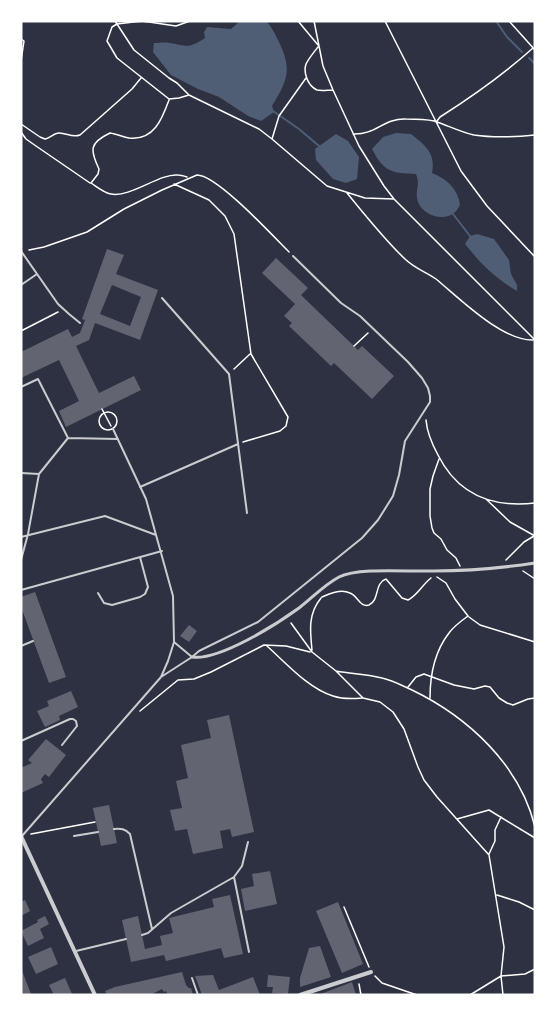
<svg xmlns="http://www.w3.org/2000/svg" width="556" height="1016" font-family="'DM Sans',sans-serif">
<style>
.water{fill:#4f5d75}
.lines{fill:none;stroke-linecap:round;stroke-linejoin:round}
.stream{stroke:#4f5d75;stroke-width:2}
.building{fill:#626471;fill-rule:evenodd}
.path{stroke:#fff;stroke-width:1.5}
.service{stroke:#caccd0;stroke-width:2}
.pedestrian{stroke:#caccd0;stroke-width:3}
.minor{stroke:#caccd0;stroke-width:4}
</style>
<rect width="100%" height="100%" fill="#2d3142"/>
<!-- water -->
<path class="water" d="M240 21H266C272 27 275 34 279 42 292 69 288 80 272 106L274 112 261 121 248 116 219 97 198 89 171 75 153 52 154 43C160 43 165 42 170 43 188 46 188 49 205 38L204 32 207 27 231 29Z
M396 133 411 134C425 145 436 153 432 173 447 179 458 189 460 205 458 208 457 211 454 213 443 222 423 215 418 202 414 189 421 187 416 174 391 173 384 172 372 149L383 137Z
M336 134 348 141 359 157 357 179 346 183 333 179 316 160 315 149Z
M477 234 494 239 509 260 511 274 517 285V291C496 279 480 263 465 244L470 236Z"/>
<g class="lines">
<!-- stream -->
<path class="stream" d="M496 21 507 37 522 52
M529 58 535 64
M273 111 299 129 319 146
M453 214 470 236"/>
</g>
<!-- building -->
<path class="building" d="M107 249 124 255 116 274 158 290 140 340 95 323 89 340 76 346 99 393 134 376 141 390 66 427 59 411 79 401 59 360 21 378V352L68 329 72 337 80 333 85 320 82 319ZM112 285 141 297 130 326 100 314Z
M276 258 308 288 301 295 358 350 362 346 394 376 372 399 334 363 331 366 289 326 292 323 284 316 295 304 262 273Z
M35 592 66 677 49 683 21 607V597Z
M189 625 197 631 189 642 180 636Z
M71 691 78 707 59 716 60 720 45 727 37 711 49 706 47 701Z
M229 715 254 832 232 837 230 829 220 831 223 848 193 854 187 829 175 831 170 810 182 808 176 781 188 778 181 745 211 738 207 720Z
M46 739 66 755 49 777 45 774 41 779 43 783 21 793V768L32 763 28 760Z
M109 805 117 843 101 846 93 808Z
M270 871 277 904 245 911 241 889 254 886 252 874Z
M230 895 243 954 224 958 221 948 166 961 164 955 131 962 122 920 138 916 145 949 162 945 160 936 173 933 169 918 214 907 212 899Z
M25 900 30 911 21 916V902Z
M338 902 363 964 342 973 316 911Z
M45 916 49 924 40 929 44 938 28 946 21 931 38 922 37 920Z
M320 946 331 977 300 987V978L309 948Z
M51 947 58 964 36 974 28 957Z
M21 968 31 994 29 995H21Z
M182 972 186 985 189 988H191L193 995H177V994L168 995 166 991 164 992 162 989 150 995H107L105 991 115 987Z
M213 975 219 990 253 977 260 995H202L195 976Z
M268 975 290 977 288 994 272 993 273 987H267Z
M65 978 72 994 54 995 49 985Z
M352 982 356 995H318Z"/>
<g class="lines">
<!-- path -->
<path class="path" d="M115 21 117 24 142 21 176 26 190 21
M298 21 318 45
M314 21 323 66 333 90 359 146 384 186 394 199 535 340
M385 21 461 171 487 206 535 257
M509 21 535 50
M21 39 24 41 21 61
M318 47C314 52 309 58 306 64 303 73 308 86 317 90 322 91 328 90 333 90
M189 95 177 83 169 78 134 50 117 24 112 27 107 41 117 58 169 99 179 98 189 95 259 129 272 139 327 186 365 198 394 199
M169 100C162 119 154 141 129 138 123 137 117 134 110 133 89 143 90 150 99 169L98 174 91 183C97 187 104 193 111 194 130 198 160 173 178 175 181 175 184 176 187 177
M437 121 440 117C473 96 504 74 533 48
M21 124 40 137 45 139C50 138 54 133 59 133 67 133 72 138 80 135L132 89 141 78
M21 132 26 139 36 146 90 183
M353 134C376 135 384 118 406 119 415 119 425 119 434 121 447 125 460 132 474 135 494 138 515 137 535 135
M272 139 279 116 306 78
M174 184 209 200 225 216 234 234 251 354 288 417 286 426 280 431 243 442
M347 193C366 216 384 239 405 259 414 268 426 272 436 279 459 298 502 341 533 340
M29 250 44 247 87 232 124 209 162 190 197 175C217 175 273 236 289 252
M21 331 58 312
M354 346 368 333
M234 369 250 354
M102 409 111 426
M99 421a9 9 0 1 1 18 0a9 9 0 1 1-18 0Z
M426 420C427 433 432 444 438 455 458 495 492 508 535 503
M439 459 433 476 430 489V516L432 528 434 533 441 539 447 550 456 558 460 566
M486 499 510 522 535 536
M506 560 524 542 534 536
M523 571 535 579
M322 597C331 593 341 589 350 593 357 595 360 608 369 605 380 600 374 583 386 579L402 598 408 600C417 596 422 585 431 578
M469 617 480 625 535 642
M291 623 312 652 336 671 363 698 380 702 393 712 404 729 418 767 424 780 437 797 489 855 504 947 501 976 503 995
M267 646C286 663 309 689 333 696 342 699 352 699 362 698
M312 650C310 630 308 614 321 598
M336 671C352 674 367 674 382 678 392 680 403 686 412 690 468 717 520 765 535 827
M408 687 416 677 424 674 454 685 474 689 485 686 490 687 499 698 507 703 513 705 528 699 535 698
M430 698C430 676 435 651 449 633 454 626 461 621 468 616L455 599 446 583 437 577
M140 711 178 680 194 679 211 672 264 645 286 646 310 652
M457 819 489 810 535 838
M31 834 95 822
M489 854 495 841V830L501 817
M497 895 519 902 535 910
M344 907 369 967
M375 976 382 983 417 995
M359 984 361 995
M470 995 501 976 525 974 535 969"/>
<!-- service -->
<path class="service" d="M21 251 58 304 69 314 80 323
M21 285 37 274
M162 298 229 374 247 513
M21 387 38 379 68 438 118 439
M113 429 146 499 173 596 174 642 168 661 161 677
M21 473 39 474 68 438
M140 487 238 444
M21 537 105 516 156 535
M21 560 28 534 39 474
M21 590 162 551
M98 593 104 603 112 605 140 597 145 594 148 587 140 557
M174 642 192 657
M21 646 33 641
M21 741 70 719H73L76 721 77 726 62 745
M114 829C121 828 125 829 130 834L152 929
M22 836 161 677 192 657 199 651 258 622 362 538 378 520 393 496 399 475 405 441 430 402V396L428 388 422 378 408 362 360 316 341 303 293 256
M74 836 98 832
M234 877 249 952
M142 935 148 933 171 913 234 877 242 866 248 842
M76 951 126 939
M192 978 198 995"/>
<!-- pedestrian -->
<path class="pedestrian" d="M192 657C219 661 277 624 299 608 312 598 324 585 339 577 358 567 411 572 434 571 468 571 502 568 535 563"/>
<!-- minor -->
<path class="minor" d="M21 836 95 995
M300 995 371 972"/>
</g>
<!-- border -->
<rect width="556" height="1016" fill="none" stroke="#ffffff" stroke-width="45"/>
</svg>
